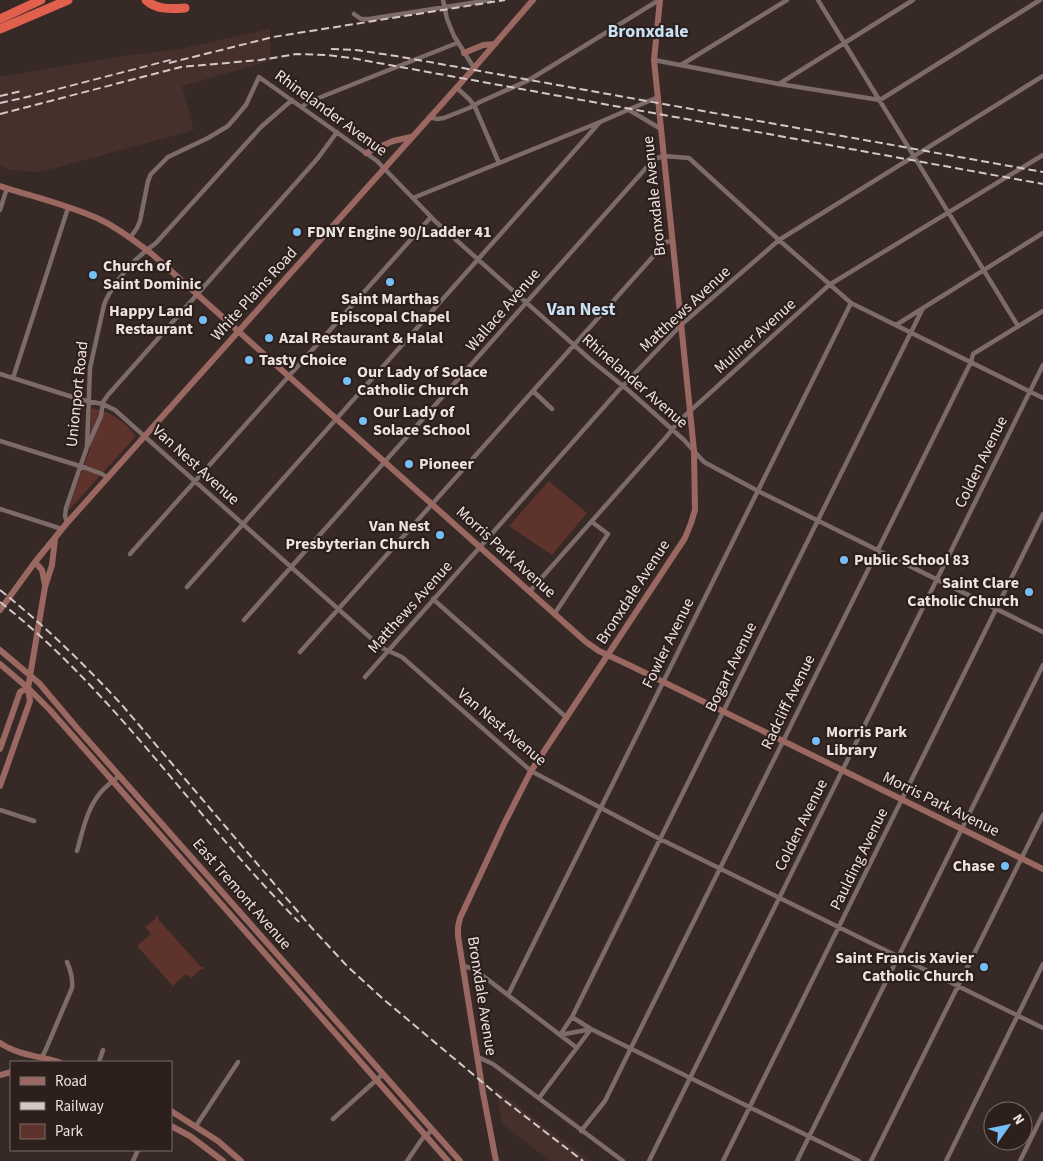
<svg xmlns="http://www.w3.org/2000/svg" width="1043" height="1161" font-family="'Source Sans 3',sans-serif">
<style>
.built{fill:#45302c}
.green{fill:#5e332c}
.lines{fill:none;stroke-linecap:round;stroke-linejoin:round}
.street{stroke:#7c6b68;stroke-width:4.5}
.secondary{stroke:#9a6860;stroke-width:6}
.highway{stroke:#e1604d;stroke-width:9}
.rail{stroke:#d3c9c7;stroke-width:2;stroke-dasharray:8 4;stroke-linecap:butt}
.poi-dot{fill:#74c0f6;stroke:#2d1f1c;stroke-width:2}
.labels{text-anchor:middle;dominant-baseline:central;stroke-width:4.5;stroke-linejoin:round;paint-order:stroke}
.street-label{font-size:16px;fill:#ede3e1;stroke:#2d1f1c}
.poi-label{font-size:16px;font-weight:bold;fill:#ede3e1;stroke:#2d1f1c;text-anchor:start}
.neighbourhood-label{font-size:18px;font-weight:bold;fill:#c7e2f7;stroke:#2d1f1c}
</style>
<rect width="100%" height="100%" fill="#372926"/>
<!-- built -->
<path class="built" d="M270 29V61L182 86 194 130 56 168 34 172 11 170 0 166V77L117 57 180 49Z
M495 1088 547 1128 590 1161H550L541 1154 502 1124Z"/>
<!-- green -->
<path class="green" d="M91 408C111 411 123 421 136 436L69 510 68 509 90 449Z
M549 481 587 513 552 555 509 526Z
M156 916H158V919L201 967H203V969H201L191 978 186 974 173 986 137 946 151 934 145 927 156 918Z"/>
<g class="lines">
<!-- street -->
<path class="street" d="M443 0 447 19 454 36 474 68
M818 0 1018 326
M354 14 361 19H369L490 0
M654 60 779 84 880 100 1040 0
M681 65 787 0
M779 84 913 0
M457 88 470 100 475 107 499 163
M302 107 307 103 326 95 457 43
M629 110 661 129
M429 117 437 119 444 118 469 108 480 102 529 80 659 0
M413 198 600 122 658 97
M0 210 7 188
M130 238 137 228 140 221 148 181 151 174 168 157 208 138 228 126 246 105 259 77 377 161 436 222 592 361 628 390 684 440 704 462 758 491 1043 632
M896 325 1043 233
M0 374 82 400 103 404 115 410 382 648 402 657 531 771 654 836 1043 1028
M13 378 68 208
M533 391 552 409
M0 441 86 468 102 474 108 478
M88 445 101 416 103 402 108 395 318 158 337 132
M0 509 62 529
M67 523 65 516 66 508 87 447 90 368 104 305C108 292 129 264 140 256 145 251 151 247 156 243L261 127 292 100
M130 554 431 217
M187 587 600 122
M530 591 668 435 678 422 829 285 1043 155
M433 599 567 718
M555 613 608 534 592 522
M244 620 654 159 664 156 689 158 779 240 851 303 1043 398
M300 652 666 242 672 241
M365 677 618 391 681 325 779 240 1043 76
M0 810 34 821
M77 851C83 830 87 808 101 792 106 786 113 781 119 776
M463 966 474 969 577 1048
M508 995 851 303
M572 1017 591 1029 859 1161
M560 1035 572 1017 923 308
M560 1035 591 1029
M42 1057 46 1049 72 988C73 979 71 971 67 962
M478 1057 493 1064 623 1161
M99 1062 103 1050
M539 1098 591 1029
M333 1119 383 1074
M196 1126 238 1062
M581 1131 605 1101 631 1048 971 362 973 354 1043 311
M133 1161 138 1150
M407 1161 422 1139 432 1130
M649 1161 1043 365
M723 1161 1043 514
M797 1161 1043 665
M871 1161 1043 815
M946 1161 1043 964
M1020 1161 1043 1114"/>
<!-- secondary -->
<path class="secondary" d="M464 53 483 45 495 44
M366 153 393 141 411 137
M0 186C33 197 73 206 103 221 121 230 136 242 152 254L586 642 599 651 629 665 1043 869
M35 562 42 570 45 585
M0 610 35 562 67 523 467 76 533 0
M0 650 39 683 77 728 460 1161
M0 664 28 688 50 710 448 1161
M0 749 20 692 28 688
M0 786 30 701 28 688 45 587 52 565 55 539
M0 1043C17 1055 39 1056 59 1062
M0 1075 11 1072
M171 1111 218 1141 241 1161
M171 1126 190 1136 223 1161
M496 1161 483 1093 458 936V927L460 918 504 824 531 771 685 538 691 523 695 510 694 451 690 411 654 60 660 0"/>
<!-- highway -->
<path class="highway" d="M146 0C156 10 172 9 185 8
M0 19 41 0
M0 29 68 0"/>
<!-- rail -->
<path class="rail" d="M331 49 356 50 396 56 1043 172
M169 63 273 37 505 0
M0 96 22 91
M0 103 27 97 174 59
M0 114 181 67 260 60 297 54 328 55 351 58 1043 184
M0 590C44 625 84 664 122 705L311 927 347 966 382 998 500 1097 583 1161
M0 602C116 693 196 819 299 922"/>
</g>
<!-- markers -->
<g class="poi-dot">
<circle cx="297" cy="232" r="5"/>
<circle cx="93" cy="275" r="5"/>
<circle cx="390" cy="282" r="5"/>
<circle cx="203" cy="320" r="5"/>
<circle cx="269" cy="338" r="5"/>
<circle cx="249" cy="360" r="5"/>
<circle cx="347" cy="381" r="5"/>
<circle cx="363" cy="421" r="5"/>
<circle cx="409" cy="464" r="5"/>
<circle cx="440" cy="535" r="5"/>
<circle cx="844" cy="560" r="5"/>
<circle cx="1029" cy="592" r="5"/>
<circle cx="816" cy="741" r="5"/>
<circle cx="1005" cy="866" r="5"/>
<circle cx="984" cy="967" r="5"/>
</g>
<g class="labels">
<!-- street labels -->
<g class="street-label">
<text transform="translate(331 113) rotate(36)">Rhinelander Avenue</text>
<text transform="translate(654 196) rotate(-96)">Bronxdale Avenue</text>
<text transform="translate(254 294) rotate(-48)">White Plains Road</text>
<text transform="translate(685 309) rotate(-43)">Matthews Avenue</text>
<text transform="translate(503 310) rotate(-49)">Wallace Avenue</text>
<text transform="translate(755 336) rotate(-42)">Muliner Avenue</text>
<text transform="translate(635 381) rotate(41)">Rhinelander Avenue</text>
<text transform="translate(77 394) rotate(-84)">Unionport Road</text>
<text transform="translate(981 462) rotate(-64)">Colden Avenue</text>
<text transform="translate(196 465) rotate(42)">Van Nest Avenue</text>
<text transform="translate(506 552) rotate(42)">Morris Park Avenue</text>
<text transform="translate(633 592) rotate(-57)">Bronxdale Avenue</text>
<text transform="translate(410 607) rotate(-48)">Matthews Avenue</text>
<text transform="translate(668 643) rotate(-64)">Fowler Avenue</text>
<text transform="translate(731 667) rotate(-64)">Bogart Avenue</text>
<text transform="translate(788 702) rotate(-64)">Radcliff Avenue</text>
<text transform="translate(502 727) rotate(40)">Van Nest Avenue</text>
<text transform="translate(941 804) rotate(26)">Morris Park Avenue</text>
<text transform="translate(801 825) rotate(-64)">Colden Avenue</text>
<text transform="translate(859 859) rotate(-64)">Paulding Avenue</text>
<text transform="translate(242 894) rotate(49)">East Tremont Avenue</text>
<text transform="translate(482 996) rotate(81)">Bronxdale Avenue</text>
</g>
<!-- poi labels -->
<g class="poi-label">
<text x="307" y="232">FDNY Engine 90/Ladder 41</text>
<text x="103" y="266">Church of<tspan x="103" dy="18">Saint Dominic</tspan></text>
<text x="390" y="299" text-anchor="middle">Saint Marthas<tspan x="390" dy="18">Episcopal Chapel</tspan></text>
<text x="193" y="311" text-anchor="end">Happy Land<tspan x="193" dy="18">Restaurant</tspan></text>
<text x="279" y="338">Azal Restaurant &amp; Halal</text>
<text x="259" y="360">Tasty Choice</text>
<text x="357" y="372">Our Lady of Solace<tspan x="357" dy="18">Catholic Church</tspan></text>
<text x="373" y="412">Our Lady of<tspan x="373" dy="18">Solace School</tspan></text>
<text x="419" y="464">Pioneer</text>
<text x="430" y="526" text-anchor="end">Van Nest<tspan x="430" dy="18">Presbyterian Church</tspan></text>
<text x="854" y="560">Public School 83</text>
<text x="1019" y="583" text-anchor="end">Saint Clare<tspan x="1019" dy="18">Catholic Church</tspan></text>
<text x="826" y="732">Morris Park<tspan x="826" dy="18">Library</tspan></text>
<text x="995" y="866" text-anchor="end">Chase</text>
<text x="974" y="958" text-anchor="end">Saint Francis Xavier<tspan x="974" dy="18">Catholic Church</tspan></text>
</g>
<!-- neighbourhood labels -->
<g class="neighbourhood-label">
<text x="648" y="31">Bronxdale</text>
<text x="581" y="309">Van Nest</text>
</g>
</g>
<!-- legend -->
<rect x="10" y="1061" width="162" height="90" fill="#2d1f1c" stroke="#7a6d6b"/>
<rect x="20" y="1077" width="25" height="8" fill="#9a6860" stroke="#7a6d6b"/>
<text x="55" y="1086" font-size="15" fill="#ede3e1">Road</text>
<rect x="20" y="1102" width="25" height="8" fill="#d3c9c7" stroke="#7a6d6b"/>
<text x="55" y="1111" font-size="15" fill="#ede3e1">Railway</text>
<rect x="20" y="1124" width="25" height="15" fill="#5e332c" stroke="#7a6d6b"/>
<text x="55" y="1136" font-size="15" fill="#ede3e1">Park</text>
<!-- north arrow -->
<g transform="translate(1008 1126) rotate(57)"><circle r="24" fill="#2d1f1c" stroke="#7a6d6b"/>
<path d="M0-4L9 19L0 12L-9 19Z" fill="#74c0f6"/>
<text y="-8" font-size="14" font-weight="bold" text-anchor="middle" fill="#ede3e1">N</text>
</g>
</svg>
